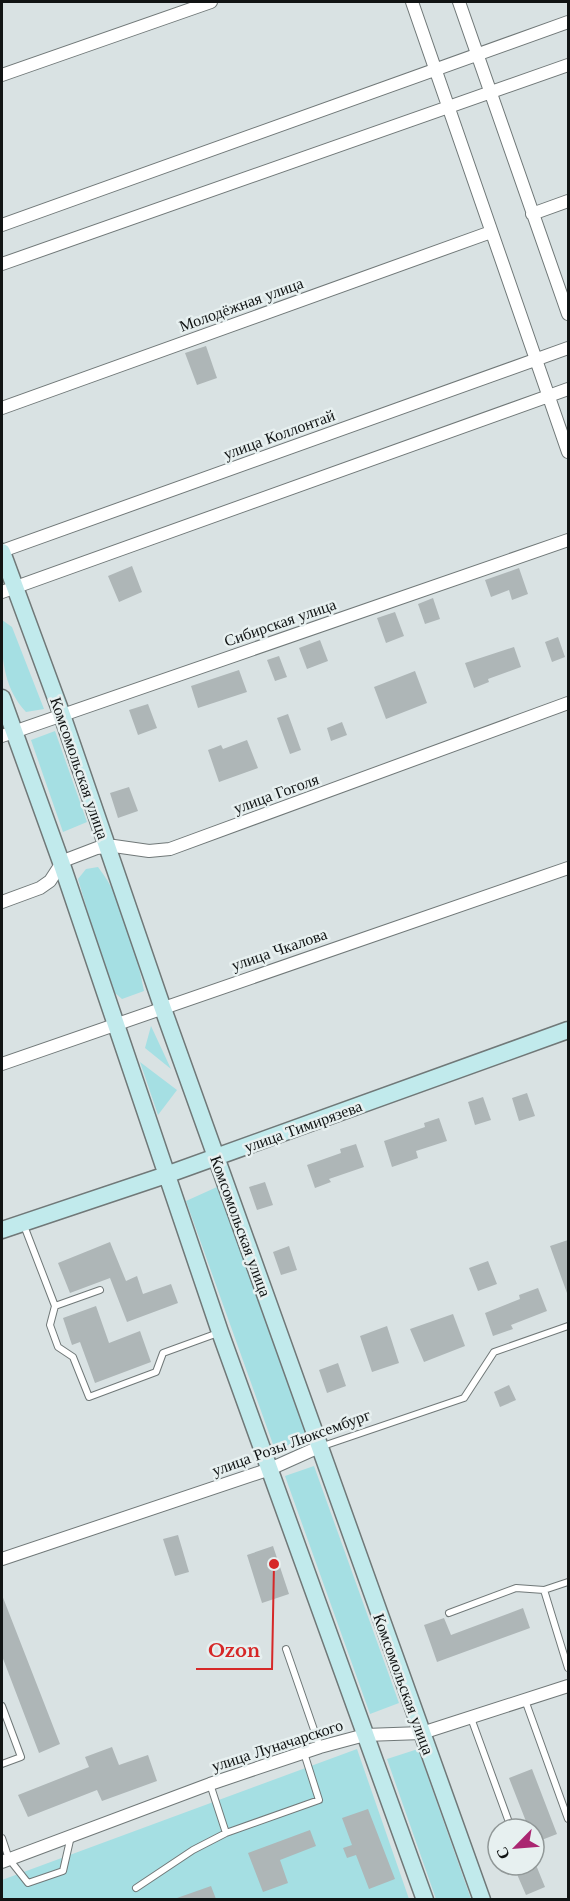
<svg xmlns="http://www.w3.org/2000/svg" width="570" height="1901" font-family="'Libre Baskerville',serif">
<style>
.green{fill:#a5dfe3}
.building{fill:#aeb6b7}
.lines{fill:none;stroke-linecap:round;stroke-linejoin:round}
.lane-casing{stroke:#707878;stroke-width:8}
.street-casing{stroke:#707878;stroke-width:14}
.secondary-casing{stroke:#707878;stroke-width:19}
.lane{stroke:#fff;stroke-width:6}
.street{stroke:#fff;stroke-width:12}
.secondary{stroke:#c1eaec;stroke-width:16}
.labels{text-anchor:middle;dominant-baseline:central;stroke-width:5;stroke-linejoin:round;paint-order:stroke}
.street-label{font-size:16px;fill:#111414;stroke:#e7f0f0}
.leader{fill:none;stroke:#d62828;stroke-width:2}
.callout-dot{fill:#d62828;stroke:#e7f0f0;stroke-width:2}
.callout-label{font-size:18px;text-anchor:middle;font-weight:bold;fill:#d62828;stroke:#e7f0f0;stroke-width:5;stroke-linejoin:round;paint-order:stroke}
</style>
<rect width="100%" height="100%" fill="#d9e2e3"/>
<!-- green -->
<path class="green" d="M2 620 12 627 44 709 26 712C2 687 1 652 2 620Z
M55 731 87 822 63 832 31 740Z
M98 867C124 900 136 950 144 991L122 999 115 993 95 937 78 879 86 869Z
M151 1026 171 1069 145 1048Z
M140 1062 177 1090 158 1115Z
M217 1187 308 1438 275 1450 186 1201Z
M314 1466 399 1703 370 1714 285 1476Z
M357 1749 409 1899 2 1900V1880Z
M418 1749 471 1899H436L387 1759Z"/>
<!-- building -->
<path class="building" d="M206 346 217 378 197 385 185 353Z
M132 566 142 592 119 602 108 576Z
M519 568 528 594 512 600 509 590 491 597 485 580Z
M433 598 440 619 425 624 418 604Z
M395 612 404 636 386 643 377 618Z
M558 637 565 657 552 662 545 642Z
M320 640 328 661 307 669 299 648Z
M514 647 521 667 488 679 489 682 474 688 465 663Z
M279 656 287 677 275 681 267 660Z
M239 670 247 692 198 708 191 686Z
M415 671 427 703 386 719 374 687Z
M148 704 157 728 138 735 129 710Z
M288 714 301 750 290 754 277 718Z
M342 722 347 735 331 741 327 728Z
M247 740 258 768 219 782 208 750 221 745 223 749Z
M129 787 138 811 118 818 110 793Z
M527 1093 535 1116 519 1121 512 1098Z
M483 1097 491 1120 475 1125 468 1102Z
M439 1118 447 1141 416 1151 418 1158 392 1167 384 1141 425 1127 424 1123Z
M356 1144 364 1167 329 1179 331 1182 315 1188 307 1165 341 1153 340 1149Z
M265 1182 273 1205 257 1210 249 1187Z
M568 1240V1292L567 1293 550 1246Z
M110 1242 126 1281 137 1276 143 1294 171 1284 178 1303 127 1322 110 1278 70 1293 58 1263Z
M289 1246 297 1270 281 1275 273 1252Z
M488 1261 497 1284 478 1291 469 1268Z
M538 1288 547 1311 511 1325 513 1329 493 1336 485 1313 520 1299 519 1295Z
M96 1306 109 1343 140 1331 151 1362 95 1383 80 1342 72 1345 63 1318Z
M453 1314 465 1346 424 1362 410 1329Z
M387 1326 399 1363 372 1372 360 1336Z
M338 1363 346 1386 327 1393 319 1370Z
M509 1385 516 1400 500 1407 494 1392Z
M178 1535 189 1572 175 1576 163 1539Z
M273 1546 289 1594 262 1603 247 1555Z
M2 1595 60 1744 39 1753 2 1656Z
M523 1608 530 1628 437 1662 424 1625 444 1618 451 1635Z
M112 1747 119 1765 148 1755 157 1781 102 1801 97 1790 28 1817 18 1795 89 1767 85 1757Z
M532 1769 557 1834 534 1843V1829H529L509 1778Z
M368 1809 395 1879 369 1889 356 1855 347 1858 343 1848 352 1845 342 1818Z
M310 1830 316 1846 280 1860 288 1883 263 1892 248 1853Z
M513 1865H536L545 1887 526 1895Z
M211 1886 216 1899H177V1898Z"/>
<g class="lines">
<!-- lane casing -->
<g class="lane-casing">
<path id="lane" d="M23 1223 55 1306 50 1325 58 1347 73 1357 89 1397 156 1372 163 1353 218 1333
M55 1306 100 1290
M320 1447 464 1398 494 1352 568 1326
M568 1582 544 1590 568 1668
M449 1613 516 1588 544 1590
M286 1649 320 1747
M525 1700 568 1819
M2 1706 21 1757 2 1764
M471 1718 510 1825
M210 1784 226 1833
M2 1838 9 1859 28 1883 63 1871 71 1836
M136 1888 193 1850 226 1833 319 1800 304 1753"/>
</g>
<!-- street casing -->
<g class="street-casing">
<path id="street" d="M412 2 568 452
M459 2 568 314
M2 75 211 2
M532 214 568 201
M2 225 568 22
M2 264 568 65
M2 408 491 232
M2 551 568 348
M2 592 568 389
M2 736 568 540
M2 902 40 888 50 881 63 861 97 848 114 846 149 851 170 849 568 703
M2 1064 568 868
M2 1559 270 1469 319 1447
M2 1862 210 1784 320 1747 365 1735 422 1733 568 1686"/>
</g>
<!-- secondary casing -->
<g class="secondary-casing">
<path id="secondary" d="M2 552 62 715 162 1006 482 1900
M2 698 61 862 220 1332 425 1900
M2 1230 166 1175 568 1030"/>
</g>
<!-- lane -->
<use href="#lane" class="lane"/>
<!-- street -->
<use href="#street" class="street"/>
<!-- secondary -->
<use href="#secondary" class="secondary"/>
</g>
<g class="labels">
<!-- street labels -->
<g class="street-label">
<text transform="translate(241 304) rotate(-20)">Молодёжная улица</text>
<text transform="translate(279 434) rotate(-20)">улица Коллонтай</text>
<text transform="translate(280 622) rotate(-19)">Сибирская улица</text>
<text transform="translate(80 768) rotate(71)">Комсомольская улица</text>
<text transform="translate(276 793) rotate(-20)">улица Гоголя</text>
<text transform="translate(279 949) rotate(-19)">улица Чкалова</text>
<text transform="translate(303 1126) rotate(-20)">улица Тимирязева</text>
<text transform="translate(241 1226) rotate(70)">Комсомольская улица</text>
<text transform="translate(291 1442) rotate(-20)">улица Розы Люксембург</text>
<text transform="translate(404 1684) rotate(70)">Комсомольская улица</text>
<text transform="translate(277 1745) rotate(-18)">улица Луначарского</text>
</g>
</g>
<!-- callouts -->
<path class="leader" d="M274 1564L272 1669H196"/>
<circle class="callout-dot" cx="274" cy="1564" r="6"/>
<g class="callout-label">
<text x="234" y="1657">Ozon</text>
</g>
<!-- border -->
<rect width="570" height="1901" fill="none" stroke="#111414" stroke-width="6"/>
<!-- north arrow -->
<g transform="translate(516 1847) rotate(245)"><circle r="28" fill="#e7f0f0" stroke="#919898" stroke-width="1.5"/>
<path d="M0-4.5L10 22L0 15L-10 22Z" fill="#aa2671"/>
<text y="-9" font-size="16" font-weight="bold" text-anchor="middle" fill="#111414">С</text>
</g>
</svg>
